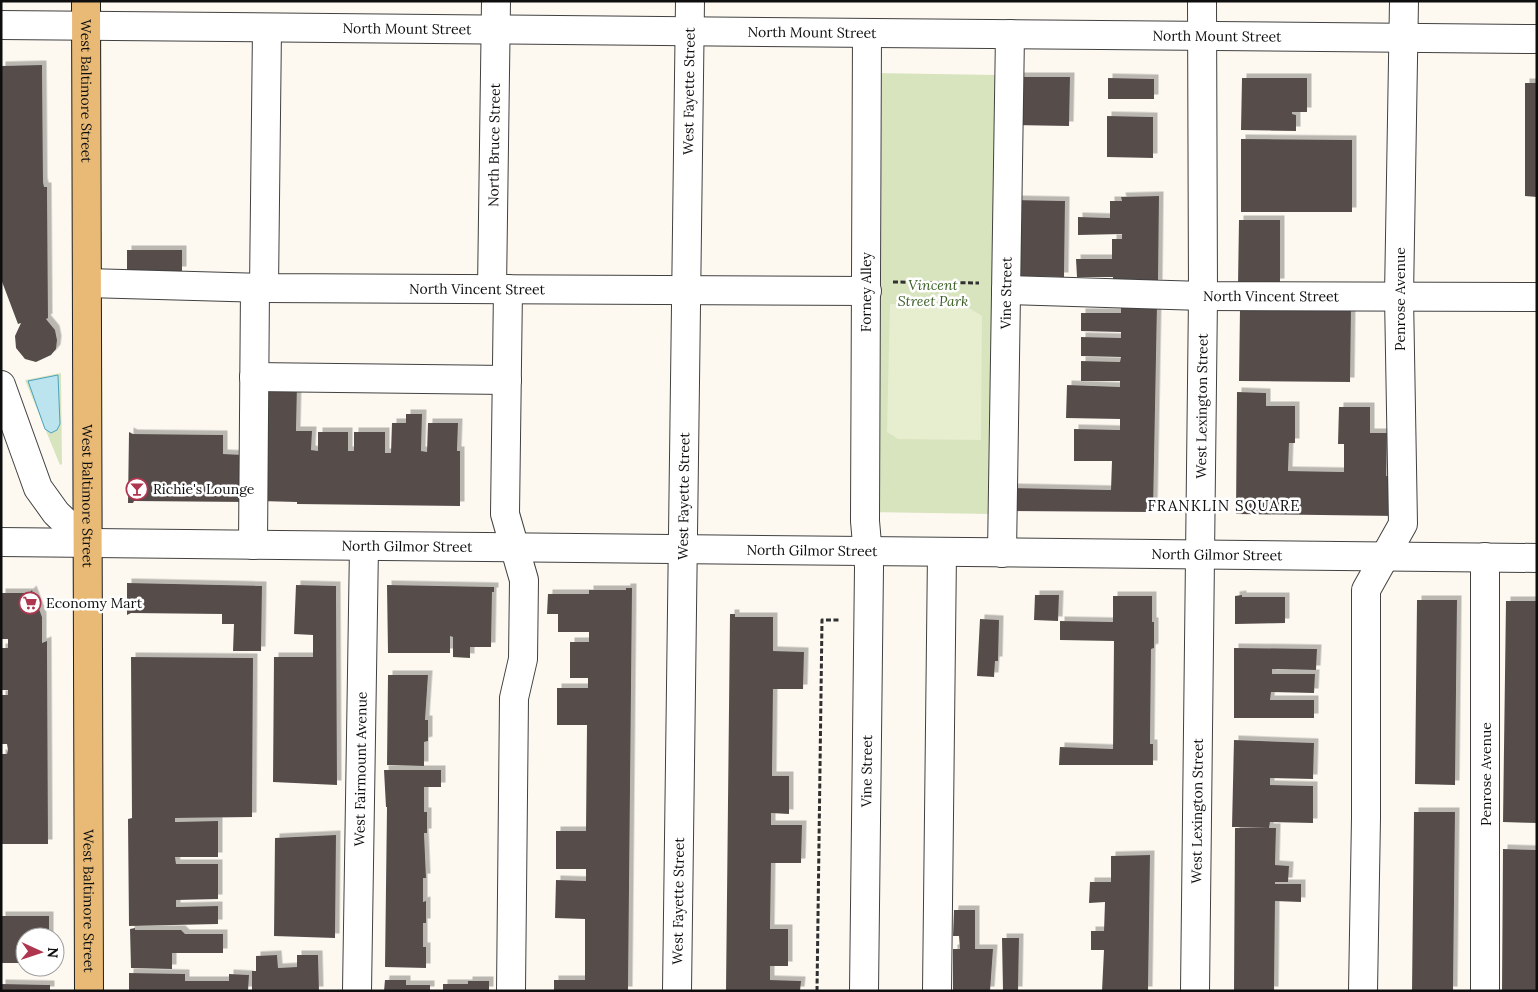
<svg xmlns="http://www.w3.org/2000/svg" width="1538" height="992" font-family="Lora,serif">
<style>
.green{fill:#d8e4be}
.pitch{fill:#e7edcf}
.water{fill:#bce4ef;stroke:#4ba2bd}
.building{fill:#564e4c;filter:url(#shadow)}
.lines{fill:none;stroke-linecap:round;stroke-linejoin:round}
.minor-casing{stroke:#414141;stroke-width:30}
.major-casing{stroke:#1f1f1f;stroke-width:30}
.path{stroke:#303030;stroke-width:3;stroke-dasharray:5 2.5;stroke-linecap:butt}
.minor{stroke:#fff;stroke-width:28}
.major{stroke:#e8ba76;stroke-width:28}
.labels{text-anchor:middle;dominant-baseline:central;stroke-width:5;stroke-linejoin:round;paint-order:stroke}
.street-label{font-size:14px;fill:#0e0e0e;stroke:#fff}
.park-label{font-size:14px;font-style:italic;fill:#3b5f26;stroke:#fff}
.poi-label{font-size:14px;fill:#0e0e0e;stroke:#fff;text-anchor:start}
.neighbourhood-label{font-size:15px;letter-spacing:1px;fill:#0e0e0e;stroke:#fff}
</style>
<defs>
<filter id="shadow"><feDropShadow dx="4.5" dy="-4.5" stdDeviation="0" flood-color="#0004"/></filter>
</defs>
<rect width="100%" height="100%" fill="#fdf9f1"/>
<!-- green -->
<path class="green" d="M874 73 999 75 991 514 867 512Z
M61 373 62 464 60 465 25 380Z"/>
<!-- pitch -->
<path class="pitch" d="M890 304 966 306 982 316 981 440 898 439 887 432Z"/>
<!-- water -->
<path class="water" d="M58 375 60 424 57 430 51 433 45 429 28 381Z"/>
<!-- building -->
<path class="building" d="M42 65 43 182 44 187H47L48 318 46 319 55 330 57 340 56 349 51 355 36 362 25 359 16 348 15 336 21 323 18 324 1 279V66Z
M1013 77H1070L1069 126 1013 125Z
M1108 78 1154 79V99H1108Z
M1242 78H1307V112H1292V114L1296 115V131L1241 130Z
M1525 83H1537V197L1525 196Z
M1107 116 1153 117V158L1107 157Z
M1241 139 1352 140V212H1241Z
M1159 196 1158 284 1113 282V277H1077L1076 259H1112V239H1122V234L1078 235V217L1110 218V201H1122L1121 197Z
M1013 200 1065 201 1064 277 1011 276Z
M1239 220H1280V283L1238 285Z
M127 250H182V271H133L127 273Z
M1157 305 1153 512 1010 511V488L1111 490 1112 461H1074V429L1120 430V419L1066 418 1067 385 1120 387V381H1081V361L1120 362 1121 357 1081 356V337L1121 338V332L1081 331V313H1121V307Z
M1240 308 1351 309 1350 382 1239 381Z
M260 386H297L296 431H312L311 450 318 451V432H348V451H354V432H385V453H391L392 423H406V414H422L421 451 427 452 428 423H458L457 451H460V506L297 504V502L260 501Z
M1237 392 1266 393V406H1295V443H1289L1288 471 1344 472V444H1338L1339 407H1370V433H1387L1386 476 1395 477 1397 516 1236 514Z
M129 432 133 434 223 435V454L244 455 248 502 134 501 133 503H128Z
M127 583 262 586 261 651H233L234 624H222V614L131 613 127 615Z
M296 585 336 586 337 785 273 782 274 657H313V635L294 634Z
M387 585 494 587V592H492L491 647H470V658L453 657V637L450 636V653H388Z
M626 588H632L628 991H554V980H585V919L555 918 556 880 586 881V869H556V831H586L587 725H557V688H588V678H570V642H589V632H558V614H547L548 594H589V590H626Z
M32 590 42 617V643L47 641 48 844H1V754H7L8 750 7 744H1V695H8V690H1V648H8V639H1V593H29Z
M1035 595H1059L1058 621 1034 620Z
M1242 595V597H1285V623L1235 624V596Z
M1113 596H1152V622H1154V648L1151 649 1150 744H1153V765H1059L1060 747 1113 749 1114 641 1060 640V621L1113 622Z
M1417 600H1457L1455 785 1415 784Z
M1506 601H1537V823L1503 822Z
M730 614H735V617H773V651L804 652 803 689H773L772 776H789V814L771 813V825H802L801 863H771L770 929H788V966H770V980L801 981 800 991H726Z
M980 619 999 620 998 661H995L994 677 977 676Z
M1234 648 1317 649 1316 670 1272 669V674H1315L1314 693 1271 692 1270 700H1314V718H1234Z
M131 657 253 658 252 817 175 818V822L218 821V857H175L176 864H218V899L176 900V907L218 906V924L129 926 128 819 132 818Z
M388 675H428L425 720H428V741L424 742V766L387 765Z
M1234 740 1314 743 1313 779 1270 778V785L1313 786V823L1270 822 1269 828H1276L1275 865 1289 866 1288 882H1275V884H1301V902L1275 901 1274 991H1234L1235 828 1268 827H1232Z
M384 770H441V787H424V812H427V833H424L426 878H423V902L426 901V923H423V947H426V968L385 967 387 807H386Z
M1414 812H1455L1453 991H1412Z
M336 835 335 938 274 936 275 838Z
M1503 849 1537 850V991H1502Z
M1150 855 1148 991H1102L1104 950H1091V931H1104L1105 902 1089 903 1090 882H1111V856Z
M954 910H975V949H993L990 991H953V949H960L959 936H953Z
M1 916H49V937H25V963H1Z
M135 928V930H181L185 934H223V953H172V969L131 968 130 929Z
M1002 938H1019L1018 991H1003Z
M277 955 278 968 297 967V955H318L319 991H252V971H256V956Z
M129 973 185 974V981H229V974L249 975 248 991H129Z
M385 980H406V985H430V991H384Z
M468 981H489V991H443V984H468Z
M1 984 50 985V991H1Z"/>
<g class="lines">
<!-- minor casing -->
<g class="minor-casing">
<g id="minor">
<path id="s1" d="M1 25 1537 39"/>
<path id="s2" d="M87 283 264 288 867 291"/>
<path d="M264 288 267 28"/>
<path id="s3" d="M492 289 496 1"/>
<path d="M508 289 505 514 524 580 523 659 514 698 511 991"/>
<path id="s4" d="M1006 290 1203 296 1537 297"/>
<path d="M254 377 507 380"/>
<path d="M1 385 38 488 56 513 87 543"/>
<path id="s5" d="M1 542 1537 558"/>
<path d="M253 545 255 287"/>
<path id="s6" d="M1002 553 1010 34"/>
<path d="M1485 557V991"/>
<path id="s7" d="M357 991 364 546"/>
<path id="s8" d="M677 991 690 1"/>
<path id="s9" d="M864 991 869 567 865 521 867 33"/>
<path d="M937 991 942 552"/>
<path id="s10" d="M1195 991 1203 296 1202 1"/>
<path d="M1363 991 1366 818V590L1403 524 1399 296 1404 1"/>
</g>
</g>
<!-- major casing -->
<g class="major-casing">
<g id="major">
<path id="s11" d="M86 1 89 991"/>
</g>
</g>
<!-- path -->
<path class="path" d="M893 282 979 283
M817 991 822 620H840"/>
<!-- minor -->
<use href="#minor" class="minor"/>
<!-- major -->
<use href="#major" class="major"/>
</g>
<!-- icons -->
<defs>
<g id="bar-ring" transform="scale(1.125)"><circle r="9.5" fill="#fff" stroke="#ae364f" stroke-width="1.5"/><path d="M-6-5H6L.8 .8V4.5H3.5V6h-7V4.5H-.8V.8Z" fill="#ae364f"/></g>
<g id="supermarket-ring" transform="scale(1.125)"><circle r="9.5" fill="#fff" stroke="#ae364f" stroke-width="1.5"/><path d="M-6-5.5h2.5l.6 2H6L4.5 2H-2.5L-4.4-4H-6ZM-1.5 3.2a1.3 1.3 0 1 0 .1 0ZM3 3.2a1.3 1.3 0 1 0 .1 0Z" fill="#ae364f"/></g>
</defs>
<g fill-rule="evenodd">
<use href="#bar-ring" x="137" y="489"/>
<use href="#supermarket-ring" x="30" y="603"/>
</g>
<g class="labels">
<!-- street labels -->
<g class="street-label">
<text stroke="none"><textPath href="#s1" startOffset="406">North Mount Street</textPath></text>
<text stroke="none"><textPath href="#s1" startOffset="811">North Mount Street</textPath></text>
<text stroke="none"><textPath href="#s1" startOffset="1216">North Mount Street</textPath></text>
<text stroke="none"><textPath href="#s11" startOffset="90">West Baltimore Street</textPath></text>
<text stroke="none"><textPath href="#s8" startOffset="900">West Fayette Street</textPath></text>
<text stroke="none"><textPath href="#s3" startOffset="144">North Bruce Street</textPath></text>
<text stroke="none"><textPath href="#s2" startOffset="390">North Vincent Street</textPath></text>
<text stroke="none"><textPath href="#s9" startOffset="699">Forney Alley</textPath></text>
<text stroke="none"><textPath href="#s6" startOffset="260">Vine Street</textPath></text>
<text stroke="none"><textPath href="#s4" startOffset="265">North Vincent Street</textPath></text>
<text transform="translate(1400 299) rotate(-90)">Penrose Avenue</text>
<text stroke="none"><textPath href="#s10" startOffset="585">West Lexington Street</textPath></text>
<text stroke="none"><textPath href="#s11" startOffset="495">West Baltimore Street</textPath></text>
<text stroke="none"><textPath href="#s8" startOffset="495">West Fayette Street</textPath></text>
<text stroke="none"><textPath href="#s5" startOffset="406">North Gilmor Street</textPath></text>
<text stroke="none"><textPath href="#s5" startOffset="811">North Gilmor Street</textPath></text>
<text stroke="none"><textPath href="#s5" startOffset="1216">North Gilmor Street</textPath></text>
<text stroke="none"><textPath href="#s7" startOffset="222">West Fairmount Avenue</textPath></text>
<text stroke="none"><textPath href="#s9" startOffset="220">Vine Street</textPath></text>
<text transform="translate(1486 774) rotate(-90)">Penrose Avenue</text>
<text stroke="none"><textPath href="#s10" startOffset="180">West Lexington Street</textPath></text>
<text stroke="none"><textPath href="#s11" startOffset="900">West Baltimore Street</textPath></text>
<text stroke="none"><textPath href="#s8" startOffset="90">West Fayette Street</textPath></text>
</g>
<!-- park labels -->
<g class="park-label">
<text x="933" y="285">Vincent<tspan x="933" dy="16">Street Park</tspan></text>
</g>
<!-- poi labels -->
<g class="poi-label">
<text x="153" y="489">Richie's Lounge</text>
<text x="46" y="603">Economy Mart</text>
</g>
<!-- neighbourhood labels -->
<g class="neighbourhood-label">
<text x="1224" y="505">FRANKLIN SQUARE</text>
</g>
</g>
<!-- border -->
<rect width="1538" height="992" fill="none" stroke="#0e0e0e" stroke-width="5"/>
<!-- north arrow -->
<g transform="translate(40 952) rotate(93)"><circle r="24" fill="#ffffff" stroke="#9f9f9f"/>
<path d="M0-4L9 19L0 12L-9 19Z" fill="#ae364f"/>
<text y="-8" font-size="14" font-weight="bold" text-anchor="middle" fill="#0e0e0e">N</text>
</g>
</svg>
